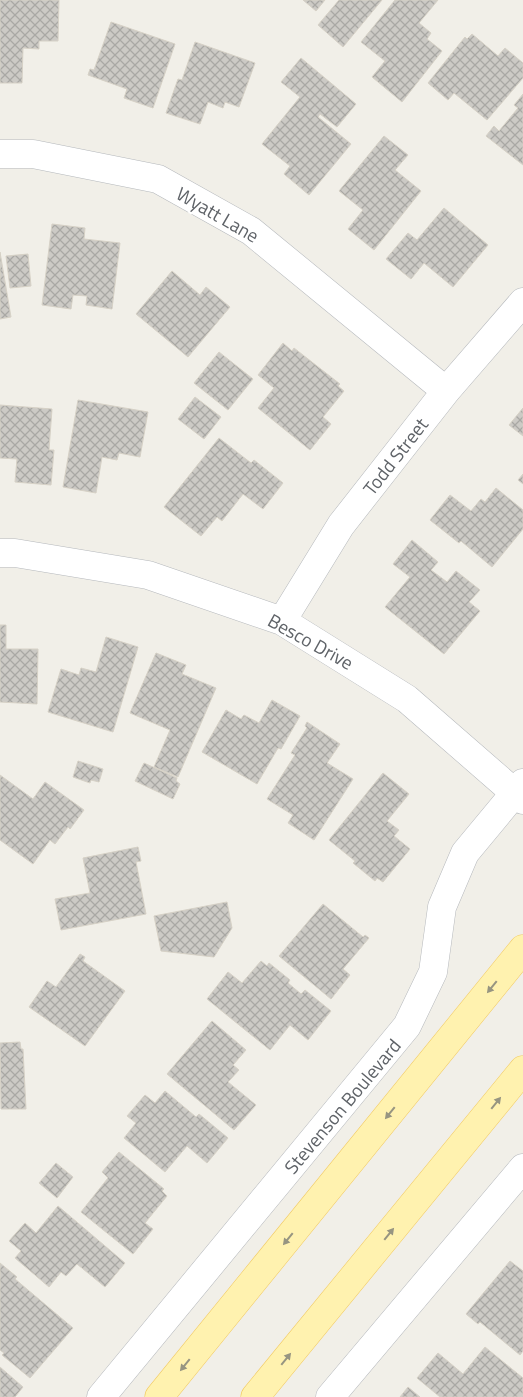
<svg xmlns="http://www.w3.org/2000/svg" width="523" height="1397" font-family="'Titillium Web',sans-serif">
<style>
.building{fill:url(#building-cross-hatch);stroke:#d6d1c6}
.lines{fill:none;stroke-linecap:round;stroke-linejoin:round}
.minor-casing{stroke:#b5b8bc;stroke-width:29}
.major-casing{stroke:#f2c960;stroke-width:29}
.minor{stroke:#fff;stroke-width:28}
.major{stroke:#fff2af;stroke-width:28}
.oneway{fill:#979581}
.labels{text-anchor:middle;dominant-baseline:central;stroke-width:4.5;stroke-linejoin:round;paint-order:stroke}
.street-label{font-size:19px;fill:#5f6368;stroke:#fff}
</style>
<defs>
<pattern id="building-cross-hatch" width="8" height="8" patternUnits="userSpaceOnUse" patternTransform="scale(1.25)"><rect width="8" height="8" fill="#cccac5"/><path d="M0 0l8 8M0 8l8-8" fill="none" stroke="#a9a8a4"/></pattern>
</defs>
<rect width="100%" height="100%" fill="#f1efe8"/>
<!-- building -->
<path class="building" d="M0 0H59L58 41H39V49L23 48 22 83H0Z
M303 0H325L316 11Z
M339 0H382L343 47 318 25Z
M395 0H438L419 23 431 33 427 39 442 51 402 102 372 77 385 61 361 42Z
M111 22 175 44 153 108 124 98 127 89 88 75 90 69 94 70Z
M472 34 498 56 505 48 523 63V78L487 120 454 93 448 100 428 83 465 37 467 39Z
M195 42 255 63 239 107 225 102 223 108 208 102 200 124 166 113 178 79 182 80Z
M301 58 356 104 337 127 320 114 318 117 351 144 309 195 284 174 290 166 262 144 300 97 281 82Z
M523 94V165L486 136 494 126 499 131 518 108 514 105Z
M384 136 408 155 395 170 421 191 374 250 348 229 363 210 339 191Z
M444 208 488 245 453 287 424 263 411 279 386 259 408 233 417 240Z
M52 224 85 228 84 239 120 243 112 309 86 305 87 296 73 295 71 309 42 305Z
M0 252 11 317 0 319Z
M28 254 31 286 10 288 6 256Z
M172 271 200 295 206 287 230 307 188 357 136 314Z
M283 343 292 351 294 348 340 384 338 386 344 391 323 417 331 424 310 450 258 408 274 388 258 375Z
M219 352 253 379 228 410 194 383Z
M195 397 221 417 204 439 178 419Z
M78 400 148 412 140 457 119 453 117 460 102 457 96 493 63 487Z
M0 405 52 409 49 450H54L51 485 15 482 17 459 0 458Z
M523 408V436L509 425Z
M219 438 251 463 254 460 283 483 263 509 243 494 222 521 217 517 201 536 164 507Z
M523 474V484L518 480Z
M496 488 523 510V529L492 567 461 541 459 543 430 520 450 495 471 511 481 499 485 502Z
M412 540 438 562 431 570 447 582 456 571 480 590 469 602 480 611 444 654 385 607 410 577 393 564Z
M0 625H6V649H38L37 704 0 702Z
M106 637 138 647 113 732 48 712 61 669 79 675 81 668 96 672Z
M156 653 186 665 182 674 216 688 178 777 154 767 170 730 130 713Z
M272 700 300 716 281 749 278 748 257 784 202 752 226 710 241 719 244 715 259 723Z
M307 722 340 744 327 763 353 779 314 840 288 823 293 815 267 799 295 755 291 753 307 728 305 726Z
M78 761 103 769 99 782 91 780 90 783 73 777Z
M144 763 177 778 176 781 180 784 173 799 135 781Z
M383 773 409 794 387 821 399 830 394 836 410 849 383 882 377 878 375 881 353 863 355 861 329 840Z
M0 775 33 799 45 782 84 810 70 829 68 827 55 844 50 840 33 864 0 840Z
M138 847 141 861 136 862 146 914 61 930 55 899 90 893 83 858Z
M227 902 232 928 214 957 161 951 154 916Z
M323 904 363 937 365 935 369 938 343 969 350 975 331 999 279 956Z
M80 954 85 957 83 961 125 991 85 1046 29 1007 47 981 56 987Z
M261 961 267 966 269 963 290 980 288 983 301 994 305 990 331 1011 308 1040 290 1025 270 1050 207 999 228 972 242 983Z
M212 1021 246 1050 233 1065 239 1070 228 1082 256 1105 234 1130 167 1074Z
M20 1042 21 1049H23L26 1109H1L0 1043Z
M165 1091 196 1117 199 1114 228 1138 207 1163 187 1146 165 1172 124 1138 136 1123 127 1116 145 1095 155 1103Z
M119 1152 164 1189 162 1191 167 1196 145 1223 153 1229 133 1254 81 1212 108 1178 102 1172Z
M56 1163 73 1177 57 1198 39 1183Z
M58 1206 125 1263 105 1287 77 1264 66 1276 61 1272 49 1287 15 1258 21 1251 9 1241 25 1223 36 1233Z
M510 1261 523 1271V1351L520 1355 480 1322 478 1324 466 1314Z
M0 1263 17 1277 15 1279 73 1328 30 1378 2 1355 4 1353 0 1350Z
M485 1347 523 1378V1397H440L417 1378 438 1353 463 1374Z
M0 1367 23 1387 15 1397H0Z
M408 1387 420 1397H400Z"/>
<g class="lines">
<!-- minor casing -->
<g class="minor-casing">
<path id="minor" d="M0 154H33L158 179 251 231 446 391
M0 553H15L148 575 282 621 407 699 523 800
M282 621 341 525 446 391 523 302
M101 1397 407 1026 433 972 442 907 465 853 523 783
M330 1397 523 1168"/>
</g>
<!-- major casing -->
<g class="major-casing">
<path id="major" d="M159 1397 523 949
M255 1397 523 1070"/>
</g>
<!-- minor -->
<use href="#minor" class="minor"/>
<!-- major -->
<use href="#major" class="major"/>
</g>
<!-- one-way arrows -->
<defs><path id="oneway-solid" d="M-6-.8H1V-3.2L6.5 0L1 3.2V.8H-6Z" transform="scale(1.25)"/></defs>
<g class="oneway">
<use href="#oneway-solid" transform="translate(492 987) rotate(129)"/>
<use href="#oneway-solid" transform="translate(496 1103) rotate(-51)"/>
<use href="#oneway-solid" transform="translate(390 1113) rotate(129)"/>
<use href="#oneway-solid" transform="translate(389 1234) rotate(-51)"/>
<use href="#oneway-solid" transform="translate(288 1239) rotate(129)"/>
<use href="#oneway-solid" transform="translate(286 1359) rotate(-51)"/>
<use href="#oneway-solid" transform="translate(185 1365) rotate(129)"/>
</g>
<g class="labels">
<!-- street labels -->
<g class="street-label">
<text transform="translate(218 214) rotate(30)">Wyatt Lane</text>
<text transform="translate(395 456) rotate(-52)">Todd Street</text>
<text transform="translate(311 641) rotate(29)">Besco Drive</text>
<text transform="translate(342 1106) rotate(-50)">Stevenson Boulevard</text>
</g>
</g>
</svg>
